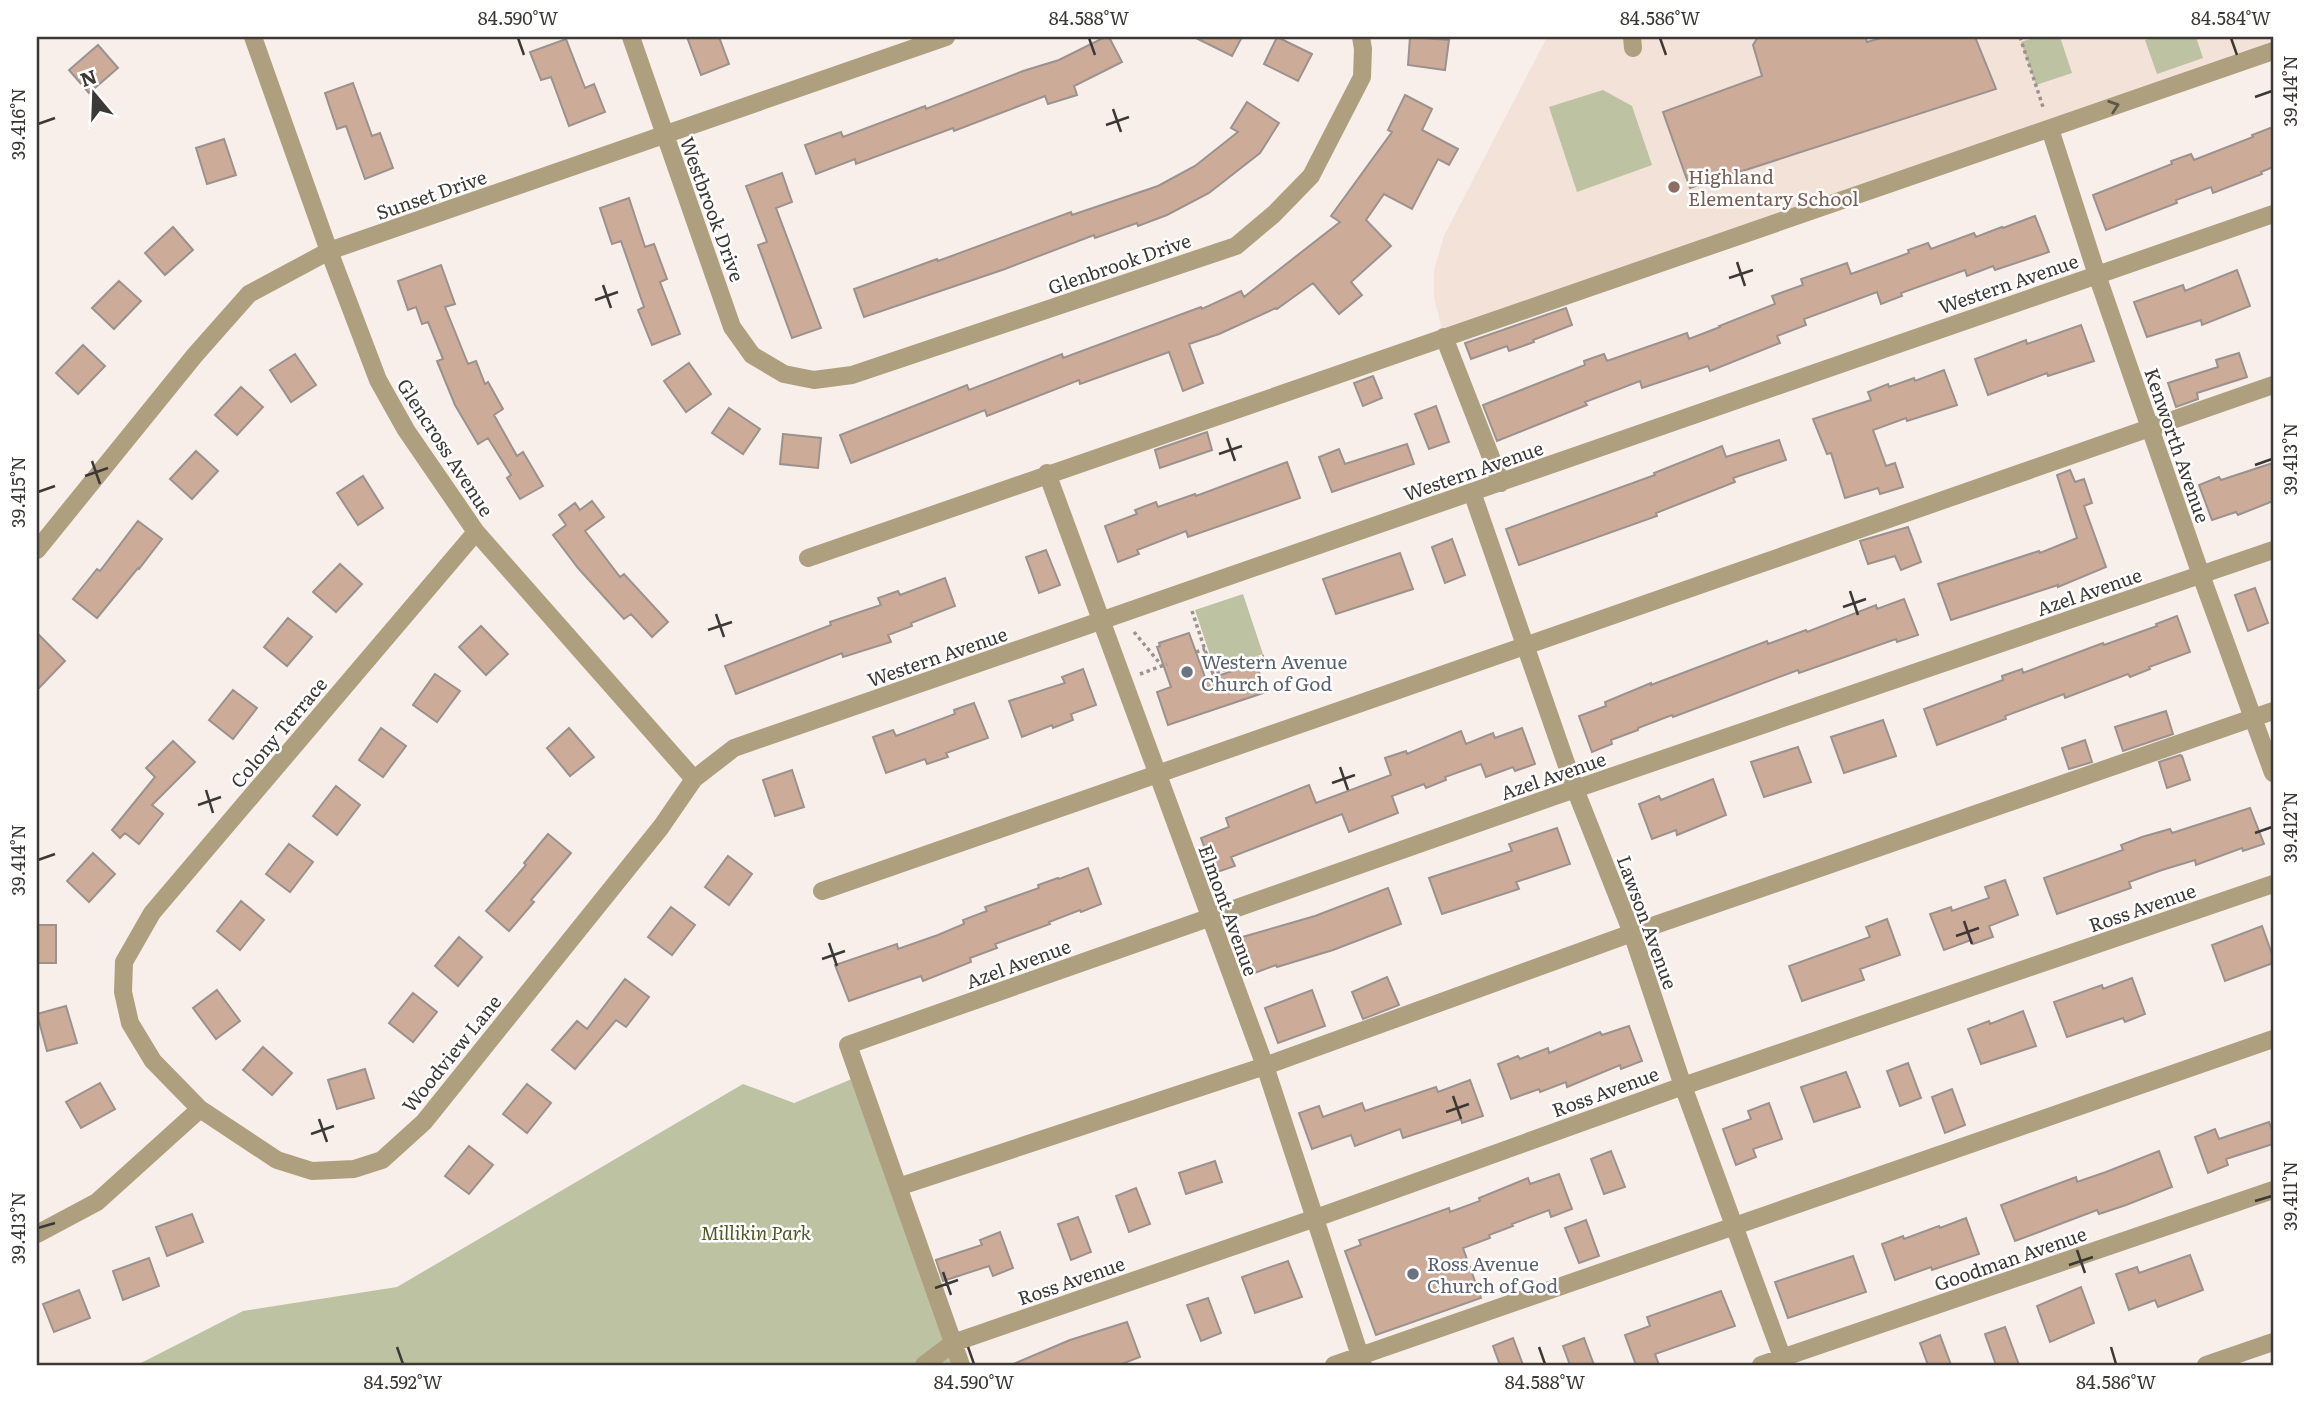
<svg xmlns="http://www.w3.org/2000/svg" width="2310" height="1402" font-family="Literata,serif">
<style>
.built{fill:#f2e2d8}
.green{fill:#bcc2a2}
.building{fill:#ccab98;stroke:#9b928e;stroke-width:2}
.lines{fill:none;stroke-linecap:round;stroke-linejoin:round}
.path{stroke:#9a9390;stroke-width:3.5;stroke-dasharray:3.5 3.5;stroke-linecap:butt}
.minor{stroke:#ae9f7f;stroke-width:18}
.oneway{stroke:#5e574c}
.ticks{fill:none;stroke:#3c3836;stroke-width:2.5}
.education-dot{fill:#8d6e63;stroke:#fff;stroke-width:2.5}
.worship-dot{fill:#6b7280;stroke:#fff;stroke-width:2.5}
.labels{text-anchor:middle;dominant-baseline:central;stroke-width:5;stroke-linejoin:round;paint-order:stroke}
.education-label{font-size:19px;fill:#785e54;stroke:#fff;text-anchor:start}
.street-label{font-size:19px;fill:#3c3836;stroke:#fff}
.worship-label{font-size:19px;fill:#5b616d;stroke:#fff;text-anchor:start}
.park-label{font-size:19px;font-style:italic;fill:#505721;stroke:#fff}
.neatline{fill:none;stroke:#3c3836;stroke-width:2.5}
.ticks-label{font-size:18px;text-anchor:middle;fill:#3c3836}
</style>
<rect width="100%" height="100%" fill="#f8efea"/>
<!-- built -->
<path class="built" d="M1547 37H2273V51L1444 337 1434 298V270L1444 236Z"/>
<!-- green -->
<path class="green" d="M2036 37H2060L2072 73 2036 85 2021 42Z
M2156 37H2196L2203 58 2157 74 2145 40Z
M1603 90 1632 106 1652 165 1577 192 1549 107Z
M1243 594 1263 654 1215 670 1195 610Z
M859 1076 961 1365H137L243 1311 397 1287 743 1084 794 1103Z"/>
<!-- building -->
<path class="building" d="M687 37H719L729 64 701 75Z
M1105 37H1109L1122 62 1074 86 1077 95 1048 104 1045 96 954 131 953 128 856 164 855 159 816 174 805 145 841 132 843 137 925 106 926 109 1023 71 1059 60Z
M1194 37H1242L1232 56Z
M1277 37 1312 54 1298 81 1264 64Z
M1410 37 1449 40 1445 70 1408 65Z
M1758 37H1865L1867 42 1885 37H1975L1996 89 1690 188 1663 112 1762 76 1753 45Z
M566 39 585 88 594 84 605 112 569 126 551 77 541 80 530 52Z
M98 45 118 68 89 93 69 70Z
M353 83 372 136 380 133 393 168 365 179 346 126 337 129 325 93Z
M1405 95 1432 109 1422 130 1458 149 1449 165 1438 159 1412 209 1384 194 1366 220 1391 246 1351 282 1362 295 1339 314 1313 283 1277 309 1276 308 1219 334 1189 344 1203 383 1183 391 1169 352 1080 384 1079 380 987 416 985 410 851 463 840 435 967 385 969 390 1062 354 1063 358 1201 307 1202 309 1241 291 1244 297 1340 222 1331 216 1392 132 1388 130Z
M1247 102 1279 123 1260 153 1209 193 1167 215 1138 226 1137 223 1095 238 1094 235 1005 269 864 317 854 289 937 259 938 261 1071 212 1072 215 1158 186 1195 166 1238 132 1231 128Z
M2273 127V167L2261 172 2262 174 2213 193 2211 187 2176 200 2177 203 2106 230 2093 195 2172 164 2171 161 2191 154 2194 160 2253 137 2252 135Z
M224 139 236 175 207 184 196 148Z
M782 173 792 202 776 208 821 328 792 338 758 245 767 242 746 186Z
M629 198 645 247 654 244 667 279 660 282 680 334 652 345 638 310 644 307 621 241 612 244 600 208Z
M2035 216 2049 252 1995 270 1993 266 1967 276 1965 270 1901 293 1902 296 1881 304 1877 292 1804 319 1806 325 1777 336 1780 343 1710 371 1708 366 1642 388 1640 381 1585 402 1587 405 1497 441 1483 405 1585 365 1584 361 1604 354 1607 361 1687 333 1689 339 1720 327 1719 326 1775 304 1772 296 1803 285 1801 279 1847 263 1851 274 1909 253 1908 250 1928 243 1931 249 1974 233 1976 237 2002 227 2003 228Z
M173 227 193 250 165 275 145 253Z
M441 265 455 304 445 307 468 364 476 361 485 384 488 382 503 409 494 415 517 456 523 452 543 486 520 499 507 478 511 475 488 438 478 444 455 405 437 361 443 359 428 322 422 324 416 307 408 310 398 281Z
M2237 270 2250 306 2202 325 2201 320 2147 337 2134 302 2183 285 2185 291Z
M119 281 141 301 114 329 92 308Z
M1566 308 1572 325 1533 340 1534 342 1509 351 1507 346 1471 359 1465 343Z
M2081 325 2094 361 2048 376 2047 373 1988 395 1975 359 2026 340 2027 344Z
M83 345 105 366 78 394 56 373Z
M2239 353 2247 377 2197 393 2198 399 2176 407 2168 383 2218 367 2216 360Z
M295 354 316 385 291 402 270 370Z
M689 363 711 394 686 412 664 381Z
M1944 370 1957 405 1907 421 1906 418 1873 430 1886 466 1895 463 1903 487 1880 494 1878 488 1845 498 1831 453 1827 454 1813 419 1871 400 1868 392 1888 384 1889 387 1914 378 1915 381Z
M1373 376 1382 398 1363 406 1354 383Z
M241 387 263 407 237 435 215 415Z
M1436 406 1449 442 1429 449 1415 414Z
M729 408 760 429 743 454 712 433Z
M1207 432 1212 450 1160 468 1155 450Z
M783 434 821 438 818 468 780 464Z
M1779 440 1786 460 1733 478 1735 482 1656 513 1657 516 1519 565 1506 529 1655 475 1654 473 1722 446 1726 457Z
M1407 444 1414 464 1332 492 1319 457 1339 449 1345 464Z
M196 451 218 471 192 499 170 479Z
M1287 462 1300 498 1188 537 1186 531 1137 550 1139 554 1118 562 1105 526 1137 514 1135 510 1156 502 1158 507 1195 494 1196 496Z
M2273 463V501L2238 515 2236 512 2212 520 2199 485 2219 477 2221 480Z
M2070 470 2075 482 2084 479 2092 503 2084 506 2106 567 2058 587V585L1951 620 1938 584 2039 551 2040 553 2077 538 2057 475Z
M363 476 383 508 358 525 337 493Z
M592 501 604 517 585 531 620 577 624 574 668 622 652 637 631 614 624 619 578 568 553 535 566 525 559 515 575 503 580 510Z
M138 521 162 539 139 569 138 568 97 618 73 599 97 569 100 571Z
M1908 527 1921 562 1901 570 1895 556 1868 564 1860 541Z
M1452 539 1465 575 1445 583 1432 547Z
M1046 550 1060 585 1039 593 1026 557Z
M1400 553 1413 589 1336 614 1323 579Z
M340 564 362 584 336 612 313 592Z
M945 578 955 606 911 623 912 626 888 635 891 642 843 657 842 653 736 694 725 666 831 625 830 622 881 605 878 598 898 591 900 595Z
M2255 588 2268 623 2248 631 2235 595Z
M1904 599 1918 635 1897 642 1896 639 1799 673 1798 670 1673 717 1672 715 1638 728V730L1611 740 1612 744 1592 752 1579 716 1606 706 1605 702 1651 683V685L1767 641 1768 644 1806 630 1807 632 1876 605 1877 609Z
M2177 616 2190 652 2149 667 2150 669 2130 677 2128 674 2065 698 2064 694 2005 716 2006 719 1937 745 1924 709 2003 680 2002 676 2022 669 2023 673 2103 643 2104 645 2157 626 2156 624Z
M288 618 312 637 287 666 264 647Z
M481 626 508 654 486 675 459 647Z
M37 633 65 661 37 690Z
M1189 633 1206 680 1256 663 1266 692 1168 725 1157 692 1171 687 1157 647 1160 646 1159 643Z
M1083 669 1096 705 1071 714 1073 720 1053 728 1052 725 1022 737 1009 701 1065 683 1062 677Z
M435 674 460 691 437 722 413 705Z
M233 690 257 708 233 739 209 720Z
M974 703 988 738 946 753 948 757 927 764 925 759 886 773 873 737 893 730 896 736 955 714 954 710Z
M2166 711 2173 734 2123 751 2115 727Z
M1883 720 1896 756 1844 773 1831 737Z
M381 728 406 746 383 777 359 760Z
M569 728 594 757 570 776 547 748Z
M1522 728 1535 764 1515 771 1513 767 1486 777 1481 764 1445 777 1446 780 1426 788 1424 784 1392 796 1398 813 1349 832 1342 814 1231 857 1235 866 1214 873 1201 838 1229 827 1226 818 1309 785 1316 803 1391 775 1385 758 1406 751 1407 754 1461 731 1466 744 1493 733 1495 738Z
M2085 740 2092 762 2069 769 2062 748Z
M173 741 195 762 152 805 163 814 139 844 125 833 120 838 112 830 155 777 146 768Z
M1798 747 1811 782 1764 797 1751 762Z
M2180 755 2182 756 2190 780 2167 788 2159 762Z
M792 770 804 807 775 816 763 780Z
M1713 779 1726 815 1677 835 1676 830 1652 839 1639 804 1659 796 1661 800Z
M336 786 360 805 337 835 313 816Z
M2250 808 2264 844 2243 851 2242 848 2196 865 2195 860 2162 870 2129 882 2131 888 2057 914 2044 878 2123 850 2121 845 2142 837 2170 829 2172 833Z
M1557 828 1570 864 1516 882 1519 889 1442 914 1429 878 1512 851 1509 844Z
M548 834 571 853 531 900 534 902 509 931 486 911 526 865 524 863Z
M289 844 313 862 290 892 266 874Z
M93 853 115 874 89 902 67 881Z
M728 856 752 874 729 905 705 887Z
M1088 868 1101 904 1081 912 1080 910 1049 922 1050 924 995 944 997 948 970 958 971 962 943 973 923 981 921 976 849 1001 835 965 897 944 898 949 938 935 964 924 963 920 987 911 985 907 1039 888 1038 885 1058 878 1059 879Z
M2005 880 2018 915 1989 926 1993 937 1973 944 1971 940 1944 950 1930 914 1951 907 1952 911 1989 898 1985 887Z
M1388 888 1401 924 1333 950 1277 967 1276 965 1252 974 1239 938 1315 916Z
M241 901 264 920 240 950 217 931Z
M671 907 695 925 672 955 648 937Z
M1887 919 1900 955 1860 969 1864 980 1802 1001 1789 966 1870 937 1866 927Z
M37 925H56V963H37Z
M2262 926 2273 957V963L2225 981 2212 945Z
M459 937 482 957 458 986 435 966Z
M1387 977 1399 1005 1363 1019 1352 992Z
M2132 978 2145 1014 2125 1022 2123 1018 2067 1037 2054 1002 2102 985 2103 989Z
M625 979 649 997 626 1027 616 1020 575 1069 552 1050 577 1021 587 1029Z
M217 990 240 1021 216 1039 193 1008Z
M1312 990 1325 1026 1278 1043 1265 1008Z
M413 993 437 1012 413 1042 389 1023Z
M66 1006 77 1043 47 1051 37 1014Z
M2023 1011 2036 1046 1981 1064 1968 1029 1989 1021 1990 1024Z
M1629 1026 1642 1061 1621 1069 1620 1065 1567 1087 1566 1082 1540 1092 1539 1089 1511 1099 1498 1064 1518 1056 1520 1059 1548 1048 1549 1053 1600 1032 1602 1035Z
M263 1047 292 1073 272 1095 243 1070Z
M1908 1063 1921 1098 1900 1106 1887 1071Z
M365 1069 374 1098 337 1109 328 1080Z
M1846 1072 1860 1107 1814 1122 1801 1087Z
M1470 1080 1483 1116 1462 1123 1461 1119 1403 1138 1400 1129 1355 1146 1351 1135 1312 1149 1299 1113 1319 1106 1323 1117 1362 1103 1365 1111 1436 1087 1438 1092Z
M100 1083 115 1109 81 1128 66 1102Z
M527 1084 551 1103 527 1133 503 1114Z
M1952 1089 1965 1125 1945 1133 1932 1097Z
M1769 1103 1782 1139 1753 1149 1756 1157 1736 1165 1723 1129 1751 1119 1748 1111Z
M2269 1122 2273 1133V1144L2226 1159 2228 1165 2208 1173 2195 1137 2215 1129 2219 1139Z
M469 1146 493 1165 469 1194 445 1176Z
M1611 1151 1625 1187 1604 1194 1591 1159Z
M2159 1151 2172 1187 2126 1205 2099 1214 2097 1210 2015 1241 2001 1205 2076 1177 2077 1182 2106 1172Z
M1215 1161 1222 1182 1186 1194 1179 1173Z
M1559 1174 1572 1209 1551 1217 1549 1210 1512 1224 1513 1226 1489 1235 1490 1238 1463 1248 1481 1298 1376 1335 1345 1251 1361 1245 1359 1240 1449 1208 1450 1212 1480 1201 1479 1198 1528 1178 1530 1184Z
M1136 1188 1150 1224 1129 1232 1116 1196Z
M192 1214 203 1242 167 1256 156 1227Z
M1078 1217 1091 1252 1071 1260 1058 1224Z
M1966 1218 1979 1254 1932 1270 1931 1267 1895 1280 1882 1244 1903 1236 1904 1239 1939 1226 1940 1228Z
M1586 1220 1599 1256 1579 1263 1565 1228Z
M1000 1232 1013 1268 993 1276 989 1266 943 1281 936 1260 982 1245 980 1240Z
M2190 1255 2203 1290 2158 1307 2155 1300 2129 1310 2116 1274 2137 1267 2139 1273Z
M1853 1256 1866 1292 1788 1318 1775 1282Z
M149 1258 159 1286 123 1300 113 1271Z
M1288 1261 1302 1297 1255 1313 1242 1277Z
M2081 1287 2094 1323 2050 1342 2037 1306Z
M79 1290 90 1318 54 1332 43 1304Z
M1721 1291 1735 1326 1655 1354 1659 1365H1636L1625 1335 1650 1326 1647 1317Z
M1208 1298 1221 1333 1201 1341 1187 1305Z
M1127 1322 1140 1357 1119 1365H1011L1070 1340Z
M2005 1327 2019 1365H1996L1985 1334Z
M1940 1335 1951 1365H1928L1920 1343Z
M1513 1338 1523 1365H1500L1493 1346Z
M1584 1338 1594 1365H1570L1563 1346Z"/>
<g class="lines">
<!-- path -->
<path class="path" d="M2020 37 2044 110
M1192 611 1213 674 1264 656
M1134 632 1162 666
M1196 652 1205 649
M1140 674 1167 664"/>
<!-- minor -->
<path class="minor" d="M253 37 329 251 378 380 406 430 476 532 694 779
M631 37 732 327 752 355 784 374 814 380 852 375 1236 246 1274 214 1311 176 1362 77 1363 49 1361 37
M1632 37 1633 48
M2050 129 2097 275 2201 575 2273 773
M1444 337 1501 483
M1047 473 1265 1066 1363 1365
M1472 492 1575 789 1632 933 1683 1086 1785 1365
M476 532 152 913 124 962 123 992 130 1023 153 1061 200 1109 277 1160 312 1171 354 1169 382 1160 424 1122 661 827 694 779 734 748 2273 214
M37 550 195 355 249 294 329 251 946 37
M808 558 2273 51
M822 891 2273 385
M898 1187 1265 1066 1632 933 2273 711
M37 1234 97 1202 200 1109
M924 1365 953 1343 1327 1214 1683 1086 2273 884
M961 1365 848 1045 1552 797 2273 550
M1334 1365 2273 1039
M1761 1365 2273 1190
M2206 1365 2273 1342"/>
</g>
<!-- one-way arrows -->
<defs><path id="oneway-chevron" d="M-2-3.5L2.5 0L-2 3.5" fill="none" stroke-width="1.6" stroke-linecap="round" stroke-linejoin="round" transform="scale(1.75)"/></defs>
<use class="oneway" href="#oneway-chevron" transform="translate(2114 106) rotate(-19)"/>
<!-- ticks -->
<path class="ticks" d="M518 38 524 55M1089 38 1095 55M1660 38 1666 55M2231 38 2237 55M2255 97 2272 91M1113 109 1121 132M38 124 55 118M1106 125 1129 117M1737 262 1745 286M1729 278 1753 270M603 285 611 308M595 300 618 292M1227 438 1235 461M1219 454 1242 446M92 461 100 484M2255 465 2272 459M85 476 108 468M38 492 55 486M1850 591 1858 615M1843 607 1866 599M716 614 724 637M708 630 732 622M1340 767 1348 790M1332 783 1355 775M206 790 213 813M198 805 221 797M2255 833 2272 827M38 860 55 854M1964 921 1972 944M1956 936 1979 928M829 943 837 966M822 959 845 951M1453 1096 1461 1119M1446 1112 1469 1104M319 1119 327 1142M311 1134 334 1126M2255 1201 2272 1196M38 1228 55 1223M2077 1250 2085 1273M2069 1265 2093 1257M943 1272 951 1295M935 1288 958 1280M397 1347 403 1364M968 1347 974 1364M1539 1347 1545 1364M2111 1347 2116 1364"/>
<!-- markers -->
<circle class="education-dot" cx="1674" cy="187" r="7"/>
<g class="worship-dot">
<circle cx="1187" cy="672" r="7"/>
<circle cx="1413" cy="1274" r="7"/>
</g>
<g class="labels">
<!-- education labels -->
<g class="education-label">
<text x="1688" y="176">Highland<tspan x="1688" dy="22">Elementary School</tspan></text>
</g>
<!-- street labels -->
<g class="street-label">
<text transform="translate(431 194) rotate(-19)">Sunset Drive</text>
<text transform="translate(713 209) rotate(70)">Westbrook Drive</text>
<text transform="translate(1119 263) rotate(-19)">Glenbrook Drive</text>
<text transform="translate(2008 283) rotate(-19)">Western Avenue</text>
<text transform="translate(2178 445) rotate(71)">Kenworth Avenue</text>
<text transform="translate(446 447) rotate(57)">Glencross Avenue</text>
<text transform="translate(1473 470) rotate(-19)">Western Avenue</text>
<text transform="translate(2089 591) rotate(-19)">Azel Avenue</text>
<text transform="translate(937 656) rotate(-19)">Western Avenue</text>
<text transform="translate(278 732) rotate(-50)">Colony Terrace</text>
<text transform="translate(1553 775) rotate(-19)">Azel Avenue</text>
<text transform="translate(2142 907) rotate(-19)">Ross Avenue</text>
<text transform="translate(1229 910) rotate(70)">Elmont Avenue</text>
<text transform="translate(1648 922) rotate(70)">Lawson Avenue</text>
<text transform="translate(1018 963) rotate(-20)">Azel Avenue</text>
<text transform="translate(451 1053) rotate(-51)">Woodview Lane</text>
<text transform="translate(1605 1091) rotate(-20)">Ross Avenue</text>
<text transform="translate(2010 1258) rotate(-19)">Goodman Avenue</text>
<text transform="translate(1071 1280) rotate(-19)">Ross Avenue</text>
</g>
<!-- worship labels -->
<g class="worship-label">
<text x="1201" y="661">Western Avenue<tspan x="1201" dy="22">Church of God</tspan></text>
<text x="1427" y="1263">Ross Avenue<tspan x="1427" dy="22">Church of God</tspan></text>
</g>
<!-- park labels -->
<g class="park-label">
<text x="756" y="1232">Millikin Park</text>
</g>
</g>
<!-- border -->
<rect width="2310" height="1402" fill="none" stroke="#ffffff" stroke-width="77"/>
<!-- north arrow -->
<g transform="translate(94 94) rotate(341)" stroke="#ffffff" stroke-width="5" paint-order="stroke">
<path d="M0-5L12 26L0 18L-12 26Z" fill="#3c3836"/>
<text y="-10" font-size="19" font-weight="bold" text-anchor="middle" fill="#3c3836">N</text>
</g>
<rect x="38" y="38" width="2234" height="1326" class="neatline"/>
<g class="ticks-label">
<text x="518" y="25">84.590°W</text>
<text x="1089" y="25">84.588°W</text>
<text x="1660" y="25">84.586°W</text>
<text x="2231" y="25">84.584°W</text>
<text transform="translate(2291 91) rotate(-90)" y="6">39.414°N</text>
<text transform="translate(19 124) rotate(-90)" y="6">39.416°N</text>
<text transform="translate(2291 459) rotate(-90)" y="6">39.413°N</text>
<text transform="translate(19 492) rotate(-90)" y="6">39.415°N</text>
<text transform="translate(2291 827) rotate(-90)" y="6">39.412°N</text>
<text transform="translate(19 860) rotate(-90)" y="6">39.414°N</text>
<text transform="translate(2291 1196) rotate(-90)" y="6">39.411°N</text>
<text transform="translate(19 1228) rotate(-90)" y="6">39.413°N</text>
<text x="403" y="1389">84.592°W</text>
<text x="974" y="1389">84.590°W</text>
<text x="1545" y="1389">84.588°W</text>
<text x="2116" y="1389">84.586°W</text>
</g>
</svg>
